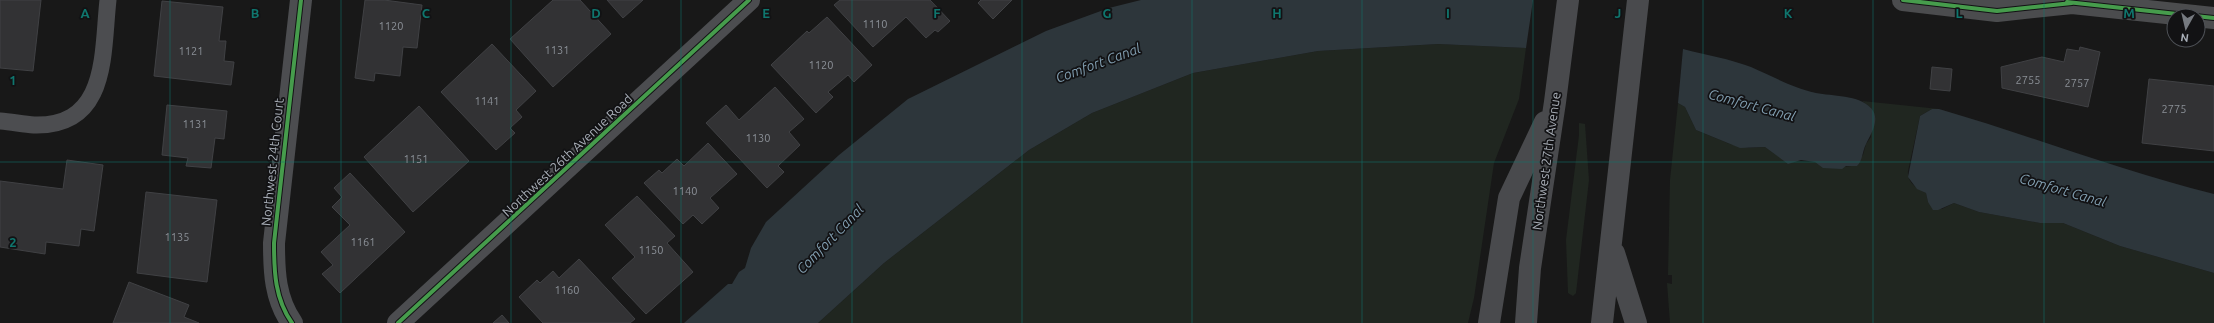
<svg xmlns="http://www.w3.org/2000/svg" width="2214" height="323" font-family="Ubuntu,sans-serif">
<style>
.green{fill:#202620}
.water{fill:#2d363b}
.building{fill:#323234;stroke:#404144}
.lines{fill:none;stroke-linecap:round;stroke-linejoin:round}
.lane{stroke:#4c4d50;stroke-width:17}
.street{stroke:#4c4d50;stroke-width:22}
.secondary{stroke:#4b4c4e;stroke-width:22}
.highway{stroke:#494a4d;stroke-width:22}
.cycleway-casing{stroke:#121214;stroke-width:6}
.cycleway{stroke:#469c4c;stroke-width:4}
.grid{fill:none;stroke:#0f766e;stroke-width:1;stroke-opacity:0.55}
.labels{text-anchor:middle;dominant-baseline:central;stroke-width:3.5;stroke-linejoin:round;paint-order:stroke}
.number-label{font-size:11px;fill:#8b9097}
.street-label{font-size:13px;fill:#a9afb8;stroke:#121214}
.water-label{font-size:14px;font-style:italic;fill:#829fb1;stroke:#121214}
.grid-label{font-size:13px;text-anchor:middle;font-weight:bold;fill:#0f766e;stroke:#121214;stroke-width:3.5;stroke-linejoin:round;paint-order:stroke}
</style>
<rect width="100%" height="100%" fill="#181818"/>
<!-- green -->
<path class="green" d="M1438 44 1526 48 1519 99 1494 163 1474 298 1468 323H818L884 263 1029 150 1092 113 1193 73 1318 51Z
M1862 101 1939 109H1932L1920 116 1908 171C1907 183 1916 188 1926 193L1928 202 1942 209 1954 203 1979 212 2040 223H2063L2120 246 2214 273V323H1670L1667 283 1672 284V275H1668L1670 180 1678 103 1685 107 1696 130 1730 144 1748 148 1765 147 1778 156 1793 161 1815 162 1844 167 1851 166 1863 155 1866 144 1871 137V108Z
M1579 123 1585 124 1589 180 1576 293 1573 296 1568 293 1566 240 1579 135Z"/>
<!-- water -->
<path class="water" d="M1141 0H1533L1526 48 1438 44 1318 51 1193 73 1092 113 1029 150 884 263 818 323H684L728 284H732L739 272 745 268 751 248 766 222 839 155 908 99 1046 31 1109 8Z
M1683 49C1706 55 1730 59 1751 67 1774 77 1791 87 1816 93 1832 96 1859 95 1871 108 1881 119 1871 134 1866 144 1862 152 1863 160 1857 166H1846L1842 169 1823 168 1815 162 1801 160 1788 164 1765 147 1740 148 1696 130 1685 107 1678 103Z
M1932 109H1939C2032 136 2120 171 2214 194V273L2120 246 2063 223H2040L1979 212 1954 203 1938 210H1933L1928 202 1926 193 1917 189 1908 177 1920 116Z"/>
<!-- building -->
<path class="building" d="M0 0H41L33 71 0 68Z
M365 0H384L422 5 417 48 403 47 400 76 375 73 374 81 355 78Z
M553 0H580L611 34 553 87 510 39Z
M607 0H643L623 18Z
M840 0H930L950 21 938 32 935 30 926 38 906 17 873 47 834 5Z
M981 0H1012L993 19 978 3Z
M162 1 223 7 219 41H226L224 61 234 62 231 85 154 76Z
M827 17 872 65 854 82 848 75 828 92 833 97 816 113 771 65 807 31 809 33Z
M492 44 536 91 516 110 522 117 510 128 515 133 496 150 441 92Z
M2080 47 2100 52 2088 107 2002 88 2001 67 2042 57 2064 62 2067 49 2079 51Z
M1932 67 1952 69 1950 91 1930 89Z
M2149 79 2214 86V151L2142 143Z
M775 87 804 119 789 132 800 145 778 166 784 172 767 188 706 123 726 105 739 120Z
M167 105 227 111 224 139 215 138 211 168 186 166 188 158 162 155Z
M419 106 469 161 413 212 364 157Z
M708 143 737 174 710 198 719 208 702 224 693 215 683 224 644 183 659 170 662 173 677 159 684 166Z
M67 160 103 165 94 231 81 229 79 246 46 242 45 254 0 247V181L63 189Z
M350 173 405 232 340 293 322 274 333 265 321 252 350 225 332 207 342 197 334 188Z
M146 192 217 200 207 282 137 273Z
M637 196 675 236 667 243 693 272 646 314 612 278 635 257 605 225Z
M579 259 635 319 630 323H543L519 297 537 280 540 283 553 271 559 278Z
M129 282 189 305 184 317 199 323H113Z
M502 315 509 323H493Z"/>
<g class="lines">
<!-- lane -->
<path class="lane" d="M0 121C11 122 23 124 34 125 109 127 102 53 108 0"/>
<!-- street -->
<path class="street" d="M292 323C275 299 274 272 274 243L301 0
M398 323 749 0"/>
<!-- secondary -->
<path class="secondary" d="M1903 0 1997 11 2072 3
M2060 0 2072 3 2214 18"/>
<!-- highway -->
<path class="highway" d="M1614 253 1636 323
M1489 323 1509 198 1545 122
M1526 323 1530 268 1555 102 1568 0
M1602 323 1638 0"/>
<!-- cycleway casing -->
<g class="cycleway-casing">
<path id="cycleway" d="M1903 0 1997 11 2072 3
M2067 2 2214 18
M292 323C275 299 274 272 274 243L301 0
M398 323 749 0"/>
</g>
<!-- cycleway -->
<use href="#cycleway" class="cycleway"/>
</g>
<!-- grid -->
<path class="grid" d="M170 0V323M341 0V323M511 0V323M681 0V323M852 0V323M1022 0V323M1192 0V323M1362 0V323M1533 0V323M1703 0V323M1873 0V323M2044 0V323M0 162H2214"/>
<g class="labels">
<!-- number labels -->
<g class="number-label">
<text x="875" y="24">1110</text>
<text x="391" y="26">1120</text>
<text x="557" y="50">1131</text>
<text x="191" y="51">1121</text>
<text x="821" y="65">1120</text>
<text x="2028" y="80">2755</text>
<text x="2077" y="83">2757</text>
<text x="487" y="101">1141</text>
<text x="2174" y="109">2775</text>
<text x="195" y="124">1131</text>
<text x="758" y="138">1130</text>
<text x="416" y="159">1151</text>
<text x="685" y="191">1140</text>
<text x="177" y="237">1135</text>
<text x="363" y="242">1161</text>
<text x="651" y="250">1150</text>
<text x="567" y="290">1160</text>
</g>
<!-- street labels -->
<g class="street-label">
<text transform="translate(567 155) rotate(-43)">Northwest 26th Avenue Road</text>
<text transform="translate(1546 161) rotate(-82)">Northwest 27th Avenue</text>
<text transform="translate(272 162) rotate(-84)">Northwest 24th Court</text>
</g>
<!-- water labels -->
<g class="water-label">
<text transform="translate(1098 63) rotate(-20)">Comfort Canal</text>
<text transform="translate(1752 105) rotate(15)">Comfort Canal</text>
<text transform="translate(2063 190) rotate(16)">Comfort Canal</text>
<text transform="translate(830 239) rotate(-46)">Comfort Canal</text>
</g>
</g>
<g class="grid-label">
<text x="85" y="18">A</text>
<text x="255" y="18">B</text>
<text x="426" y="18">C</text>
<text x="596" y="18">D</text>
<text x="766" y="18">E</text>
<text x="937" y="18">F</text>
<text x="1107" y="18">G</text>
<text x="1277" y="18">H</text>
<text x="1448" y="18">I</text>
<text x="1618" y="18">J</text>
<text x="1788" y="18">K</text>
<text x="1959" y="18">L</text>
<text x="2129" y="18">M</text>
<text x="13" y="85">1</text>
<text x="13" y="247">2</text>
</g>
<!-- north arrow -->
<g transform="translate(2186 28) rotate(188)"><circle r="19" fill="#121214" stroke="#4e5156"/>
<path d="M0-3L7 15L0 10L-7 15Z" fill="#767a80"/>
<text y="-6" font-size="11" font-weight="bold" text-anchor="middle" fill="#a9afb8">N</text>
</g>
</svg>
